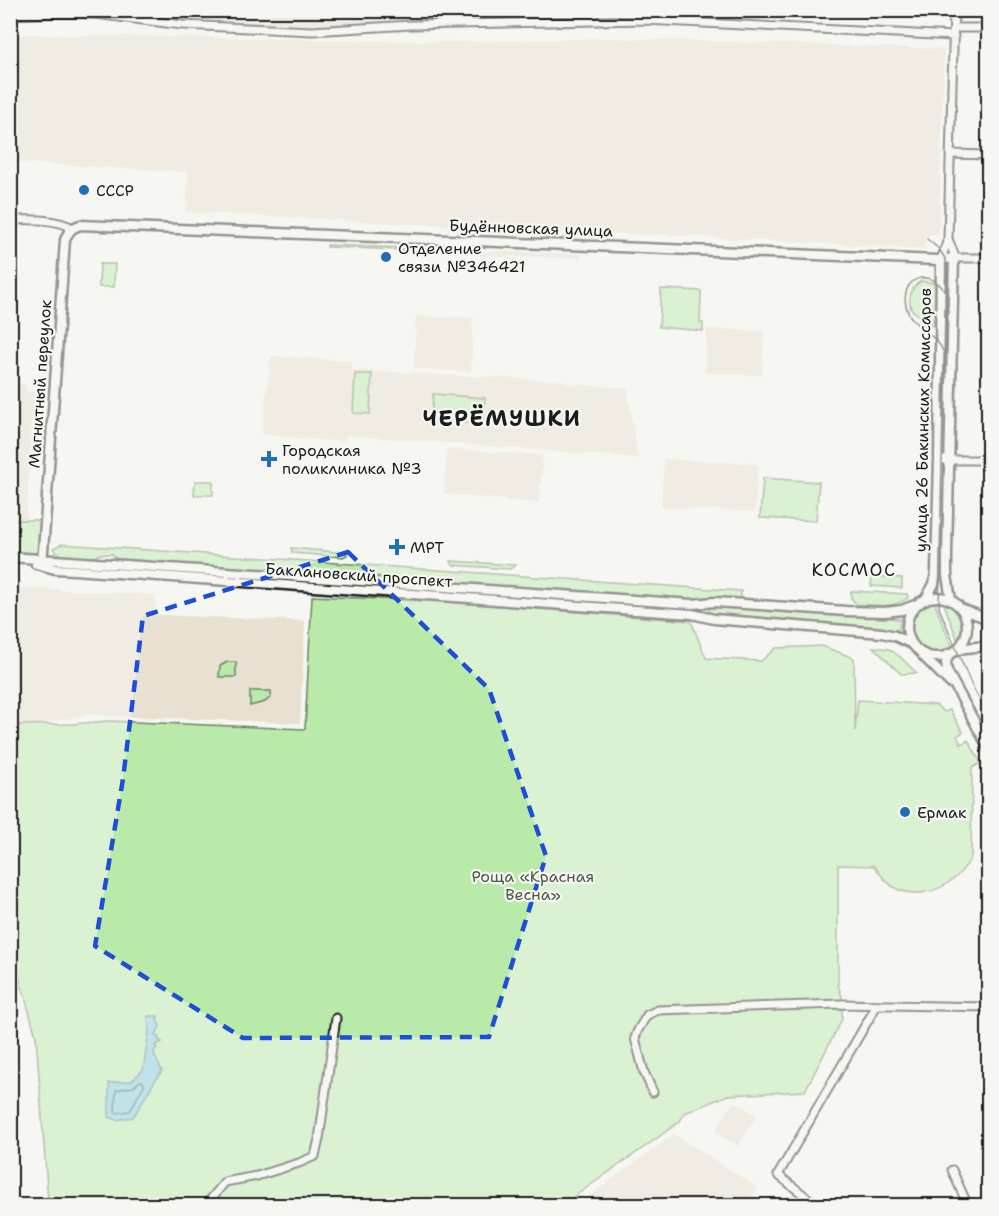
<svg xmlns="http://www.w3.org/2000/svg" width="999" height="1216" font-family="'Shantell Sans',sans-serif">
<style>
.built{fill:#e8e0d0}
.green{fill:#b9eaaa;stroke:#6a8363;stroke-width:1.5}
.water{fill:#7fccdd;stroke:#578690;stroke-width:1.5}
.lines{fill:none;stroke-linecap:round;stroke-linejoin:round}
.shore{stroke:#446269;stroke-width:1.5}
.minor-casing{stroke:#1c1c1c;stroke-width:11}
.major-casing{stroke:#1c1c1c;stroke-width:13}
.minor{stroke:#f6f6f2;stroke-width:7}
.major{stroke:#f6f6f2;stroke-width:8}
.tram{stroke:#1c1c1c;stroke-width:1.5}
.marked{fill:none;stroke:#1d4ed8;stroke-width:4.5;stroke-dasharray:12 8;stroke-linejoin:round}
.poi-dot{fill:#1f6fb2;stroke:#f6f6f2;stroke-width:2}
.labels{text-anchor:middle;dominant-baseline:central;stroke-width:4.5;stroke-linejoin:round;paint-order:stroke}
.poi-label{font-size:16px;fill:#1c1c1c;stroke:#f6f6f2;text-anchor:start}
.street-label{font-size:16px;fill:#1c1c1c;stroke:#f6f6f2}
.park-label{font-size:16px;fill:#4b5a47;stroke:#f6f6f2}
.neighbourhood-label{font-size:18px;letter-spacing:1.5px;fill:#1c1c1c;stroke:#f6f6f2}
.district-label{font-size:22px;font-weight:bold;letter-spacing:1.5px;fill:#1c1c1c;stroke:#f6f6f2}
</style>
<rect width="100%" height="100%" fill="#f6f6f2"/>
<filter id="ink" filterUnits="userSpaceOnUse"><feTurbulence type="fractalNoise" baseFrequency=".0167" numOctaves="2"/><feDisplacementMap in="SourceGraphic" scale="12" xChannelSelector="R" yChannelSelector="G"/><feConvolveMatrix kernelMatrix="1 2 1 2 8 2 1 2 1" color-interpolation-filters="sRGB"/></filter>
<g filter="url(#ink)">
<!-- built -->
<path class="built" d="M532 10V18L399 20 344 25 308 26 166 21 165 19V11Z
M10 34 463 42 608 38 944 49 939 234H931L925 241V249L667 235 516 231 454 226 186 212 188 172 11 162Z
M480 251 581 254V258L480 256Z
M416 316 473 318 471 372 414 369Z
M707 329 764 331 762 375 705 373Z
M271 356 352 361V370L566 381 567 384 627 388 638 458 346 435 345 442 262 435Z
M11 383 26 385 27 392H34L26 520 11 519Z
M447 449 543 455 539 503 444 494Z
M664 459 758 464 755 512 661 507Z
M10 587 155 595V615L305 621 300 723 86 715 11 729Z
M734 1101 757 1115 738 1146 715 1132Z
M674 1134 758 1188 745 1205H577Z"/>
<!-- green -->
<path class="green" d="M327 245 426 249 425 251 327 247Z
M100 264H115L114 287H99Z
M921 281 933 283 937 287V312L931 326 911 309C908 297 910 288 921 281Z
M661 289 701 291 700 323H703V331L659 327Z
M355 374H372L370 414 353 413Z
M433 394 485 398 483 424 431 421Z
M763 478 819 482 816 521 760 518Z
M195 481H213V495H194Z
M10 520H41L40 545 38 552 29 554 11 552Z
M62 544 741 591V600L715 598 694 600C502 586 309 574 116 559L112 554H100L95 557 62 555 56 552 53 548Z
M291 548 347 553V555L343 557 292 553Z
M451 561 516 565 510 569 453 565Z
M87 566 699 608V611L87 568Z
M872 576 902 578V588L871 586Z
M851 591 907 594 908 598C892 609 874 605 856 604L851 598Z
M312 596 449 602 691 621 706 658 761 661 776 648 822 646 854 658 855 731 858 700 936 705 944 712 950 710 963 732 957 736 961 744 968 740 981 763 972 768 971 857C961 877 942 891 920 893 912 893 904 893 897 889 887 884 880 874 874 866L838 865V985L842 997V1019L805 1091 728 1095 685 1113 680 1121 656 1139 562 1205 11 1206 10 1203 48 1201 36 1036 11 948V725L72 724 109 721 305 729Z
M936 600V607L953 649C911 668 892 610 936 600Z
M944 601C965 608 969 625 959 644L945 607Z
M714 606 759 608 900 619 899 630 712 616 710 614 709 609Z
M873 647 889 649 899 656 917 673 901 674Z
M227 662H236V677H219L220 666Z
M250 691H271V697L265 702 250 706Z"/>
<!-- water -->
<path class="water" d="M148 1016H158L157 1020 160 1026 157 1033 154 1035 159 1037 158 1039 162 1042 155 1046 157 1048 154 1051 155 1057 162 1071C150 1086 144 1101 133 1117L117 1120 109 1117V1083L131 1081 143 1070 149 1032Z"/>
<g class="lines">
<!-- shore -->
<path class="shore" d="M140 1081 143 1082 144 1085 130 1111 116 1113 115 1111 116 1090 133 1087Z"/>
<!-- minor casing -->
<g class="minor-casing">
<path id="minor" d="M10 15 63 13 95 14 182 25 312 31 411 25 645 20 954 36
M954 28H988
M951 154 988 155
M10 220C31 220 55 218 73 228
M948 239 954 254V258H988
M941 260 948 239 954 10
M939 460H988
M653 1092 644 1072 635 1038 638 1030 647 1015 658 1010 841 1004 988 1007
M952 1170 968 1206
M205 1206 225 1182 257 1176 299 1163 315 1156 319 1139 336 1018
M818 1206 778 1175 877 1005"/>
</g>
<!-- major casing -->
<g class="major-casing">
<path id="major" d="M10 557 692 604 715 602 846 611 885 612 902 610 920 603
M36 564 55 569 74 570 692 614 714 619 882 633 895 636 912 644
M41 565 43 552 65 240C68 232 71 228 80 225L937 260 954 258 947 554V575L951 600
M907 627a30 30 0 1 1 60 0a30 30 0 1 1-60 0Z
M925 600 934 584 936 571 939 460 941 260
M962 609 988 619
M956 651 965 648 988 646
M949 654 946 662 947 671 988 747
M923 656 950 683"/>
</g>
<!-- minor -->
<use href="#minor" class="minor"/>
<!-- major -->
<use href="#major" class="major"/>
<!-- tram -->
<path class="tram" d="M927 239 939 249 946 260 939 608 972 686 988 715
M944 353C937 333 910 327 906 306 900 273 936 268 947 296"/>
</g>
</g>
<!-- marked area -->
<path d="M0 0H999V1216H0ZM348 552 489 689 546 856 489 1037 243 1038 95 946 123 779 143 616Z" fill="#f6f6f2" fill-opacity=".55" fill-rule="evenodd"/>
<path class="marked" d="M348 552 489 689 546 856 489 1037 243 1038 95 946 123 779 143 616Z"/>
<!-- markers -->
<g class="poi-dot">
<circle cx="84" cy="190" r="6"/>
<circle cx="386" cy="257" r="6"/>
<path d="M266 450h6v6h6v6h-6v6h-6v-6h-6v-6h6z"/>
<path d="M394 538h6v6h6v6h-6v6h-6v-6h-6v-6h6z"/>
<circle cx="905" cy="812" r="6"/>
</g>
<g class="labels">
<!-- poi labels -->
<g class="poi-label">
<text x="96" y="190">СССР</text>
<text x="398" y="248">Отделение<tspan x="398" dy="18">связи №346421</tspan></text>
<text x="282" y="450">Городская<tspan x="282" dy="18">поликлиника №3</tspan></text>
<text x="410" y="547">МРТ</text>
<text x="917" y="812">Ермак</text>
</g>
<!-- street labels -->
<g class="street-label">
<text transform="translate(531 228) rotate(2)">Будённовская улица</text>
<text transform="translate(40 384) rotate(-86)">Магнитный переулок</text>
<text transform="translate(923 420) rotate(-89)">улица 26 Бакинских Комиссаров</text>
<text transform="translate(359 575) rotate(4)">Баклановский проспект</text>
</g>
<!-- park labels -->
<g class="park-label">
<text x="533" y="876">Роща «Красная<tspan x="533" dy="18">Весна»</tspan></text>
</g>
<!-- neighbourhood labels -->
<g class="neighbourhood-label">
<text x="854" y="570">КОСМОС</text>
</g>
<!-- district labels -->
<g class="district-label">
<text x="502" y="418">ЧЕРЁМУШКИ</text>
</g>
</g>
<!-- margin -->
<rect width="999" height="1216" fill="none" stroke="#f6f6f2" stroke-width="36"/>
<rect x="18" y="18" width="963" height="1180" fill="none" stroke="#1c1c1c" stroke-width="2" filter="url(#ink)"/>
</svg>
